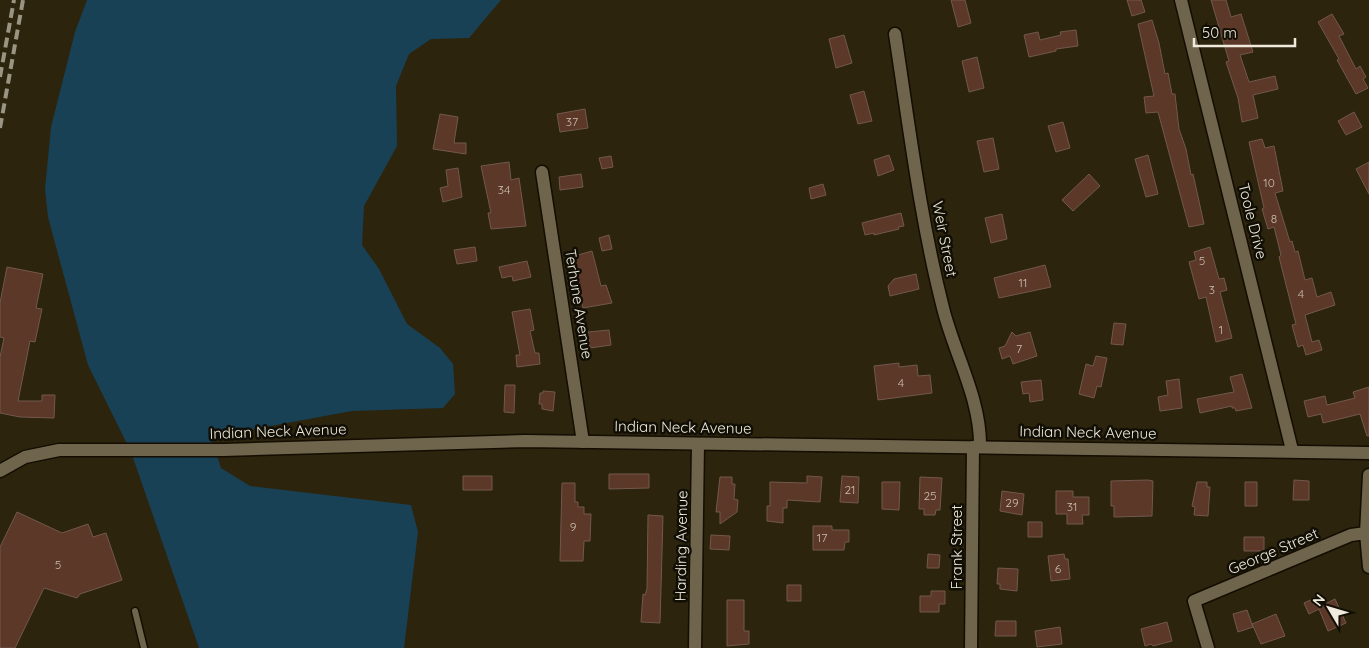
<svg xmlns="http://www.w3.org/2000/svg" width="1369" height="648" font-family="Quicksand,sans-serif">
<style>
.water{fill:#194156}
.building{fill:#5c3829;stroke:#72584d}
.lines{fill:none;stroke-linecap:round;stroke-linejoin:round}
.service-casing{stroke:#140d00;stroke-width:9}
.minor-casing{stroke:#140d00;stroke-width:15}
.tertiary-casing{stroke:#140d00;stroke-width:15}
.service{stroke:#6e654c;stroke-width:6}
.minor{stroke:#6e654c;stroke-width:12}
.tertiary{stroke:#6e654c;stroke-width:12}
.rail{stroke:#9a9482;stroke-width:4;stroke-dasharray:10 5;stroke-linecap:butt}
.labels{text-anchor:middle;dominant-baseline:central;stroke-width:5;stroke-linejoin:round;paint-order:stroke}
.number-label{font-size:12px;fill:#cabeaf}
.street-label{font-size:15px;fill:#efeadc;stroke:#110e05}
</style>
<rect width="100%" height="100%" fill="#2c240d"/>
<!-- water -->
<path class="water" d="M87 0H501L469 38 431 39 409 54 396 86 397 146 364 206 362 245 379 269 407 324 440 348 453 364 455 394 443 408 352 411 211 437 221 468 250 486 411 505 418 532 404 648H199L131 452 88 365 48 217 45 189 51 127 75 32Z"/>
<!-- building -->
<path class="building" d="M951 0H965L971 23 958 27Z
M1127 0H1141L1145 12 1132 16Z
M1211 0H1226L1231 17 1241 14 1253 52 1240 55 1249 82 1275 76 1278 89 1253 95 1258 118 1242 122 1238 98 1226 62 1229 61Z
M1332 14 1344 34 1339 36 1356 69 1360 66 1366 77 1363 79 1368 88 1356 94 1337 60 1339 59 1318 22Z
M1152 20 1159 43 1165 74 1168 73 1172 94H1175L1179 129 1186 149 1191 175 1193 174 1204 224 1189 227 1158 112 1146 113 1144 97 1154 96 1138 24Z
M1076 30 1078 46 1056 49V51L1029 57 1024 35 1038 32 1040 40 1061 35 1060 32Z
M844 35 852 63 836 68 829 39Z
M977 57 984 88 969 92 962 61Z
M864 91 872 121 858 124 850 95Z
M585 109 588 128 560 132 557 114Z
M1354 112 1362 127 1346 135 1338 121Z
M440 114 458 117 454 143H466V154L433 149Z
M1063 122 1070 148 1056 152 1048 126Z
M993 138 999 169 984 172 977 141Z
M1262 139 1265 148 1274 146 1283 191 1275 193 1290 242 1292 241 1295 252 1298 251 1305 280 1312 278 1317 297 1331 292 1335 305 1305 315 1312 342 1319 340 1322 350 1306 355 1303 345 1298 347 1292 325 1296 324 1279 257 1281 255 1274 227 1268 229 1262 209 1264 208 1249 142Z
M889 155 894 170 878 176 874 160Z
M1148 155 1158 194 1146 197 1135 159Z
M611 156 613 167 602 169 599 158Z
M509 162 511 180 519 178 526 226 491 229 488 213H491L481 166Z
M1369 162V194L1356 169Z
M458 168 462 197 443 202 440 188 448 186 446 170Z
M581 174 583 187 560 190 559 177Z
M1089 174 1100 186 1073 211 1062 200Z
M823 184 826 195 811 199 809 188Z
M901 213 904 226 898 227 899 229 874 235V233L865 235 862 223Z
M1002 214 1007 239 991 243 985 218Z
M609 235 612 249 602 251 599 238Z
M475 247 477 261 457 264 454 250Z
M1210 247 1219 279 1224 278 1227 290 1220 292 1232 338 1216 342 1206 297 1199 299 1189 262 1196 260 1194 252Z
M592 251 601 286 606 285 612 303 583 308 571 257Z
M527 261 531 277 513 281 512 276 502 278 499 267Z
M1045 265 1051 287 999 298 994 278Z
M7 267 43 274 36 308 42 309 35 342 30 341 18 401H42V395H55L54 418 20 417 0 413V357L4 338 0 337V303Z
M916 274 919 289 890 296 888 286 894 279Z
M530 309 534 330 530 331 535 353H539L540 364 517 367 516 355H520L512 312Z
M1114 323 1126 324 1123 345 1111 344Z
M609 330 611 345 590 348 588 332Z
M1012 332 1016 336 1030 332 1037 356 1013 364 1010 356 1002 359 999 348 1005 346Z
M1096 356 1107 358 1101 387 1097 386 1094 398 1079 394 1086 364 1093 366Z
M899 363V367L917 365 918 376 930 375 932 393 878 400 874 366Z
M1242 374 1252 408 1236 411 1235 408H1232V406L1200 413 1197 399 1234 392 1230 377Z
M1179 379 1182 408 1160 411 1158 397 1168 395 1166 381Z
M1041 380 1043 400 1030 402 1029 393 1023 394 1021 382Z
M505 385H515L514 413 504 412Z
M1369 387V436H1367L1360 414 1323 423 1321 414 1308 417 1304 401 1325 396 1327 405 1355 398 1353 392Z
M543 391 555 392 553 411 542 409V404H539L540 393H543Z
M609 474H649V488L609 489Z
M463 476H492V490H463Z
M807 476 822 477 820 502 787 500V508H783V523L767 521V506H770V482L807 483Z
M842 476 859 477 858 503 840 502Z
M720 477H732V484H735L734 499 738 500 737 512 720 524V512H716Z
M920 477 942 478 940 510H936L935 515H924V509H919Z
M1148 480 1153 481 1152 516 1114 517V506H1111V481Z
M1294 480 1309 481V500H1293Z
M882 482H900L899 510 882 509Z
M1197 482H1207V487H1210L1208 516 1194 515 1195 507 1192 506Z
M1245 482H1257V506H1245Z
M562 483H575V502H578V507H584V514H591L590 541H584L583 561H560Z
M1002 491 1024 494 1022 515 1000 511Z
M1056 491H1073V497H1089V515H1082L1083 524H1067V514H1056Z
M17 512 62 533 88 524 93 537 106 533 122 580 80 594 77 598 44 588 15 648H0V547Z
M648 515 663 516 660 623 641 622 643 594 645 595 647 589Z
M1028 522H1042V537H1028Z
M813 526H832V530H849V542H845L844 550H813Z
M711 535 730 536 729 550 710 549Z
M1244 537H1264V551H1244Z
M928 554 940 555 939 568H927Z
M1064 554 1065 559H1068L1070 579 1051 581 1048 556Z
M998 568 1018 569 1017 591 1000 589V584H997Z
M787 585H801V601H787Z
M931 591H945V604H939V612H920V596H931Z
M1317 597 1321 606 1335 599 1346 623 1328 631 1319 609 1309 614 1304 603Z
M727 600H744V631H749V644L727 646Z
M1247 610 1253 627 1238 632 1233 614Z
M1276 614 1285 636 1261 644 1252 624Z
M996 621H1016V636H995Z
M1167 622 1172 641 1153 646 1151 644 1145 646 1141 629Z
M1060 627 1062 644 1037 647 1035 631Z"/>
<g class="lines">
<!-- service casing -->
<g class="service-casing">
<path id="service" d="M135 611 144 648"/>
</g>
<!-- minor casing -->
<g class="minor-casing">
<path id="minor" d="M1181 0 1292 450
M895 34C909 125 920 218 943 308 954 353 981 399 980 447
M542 172 583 442
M1369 475 1366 533 1369 567
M695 648 698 444
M971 648 973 447
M1208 648 1194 601 1351 535 1366 533"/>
</g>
<!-- tertiary casing -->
<g class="tertiary-casing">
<path id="tertiary" d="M0 471 25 457 59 450H224L525 441 1369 453"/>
</g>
<!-- service -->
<use href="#service" class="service"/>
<!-- minor -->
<use href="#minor" class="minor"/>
<!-- tertiary -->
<use href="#tertiary" class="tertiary"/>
<!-- rail -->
<path class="rail" d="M0 77 14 0
M0 128 23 0"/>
</g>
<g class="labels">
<!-- number labels -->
<g class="number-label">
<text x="572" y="121">37</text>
<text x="1269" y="182">10</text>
<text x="504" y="189">34</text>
<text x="1274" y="218">8</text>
<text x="1202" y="260">5</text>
<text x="1023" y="282">11</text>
<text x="1212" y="289">3</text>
<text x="1301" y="293">4</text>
<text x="1221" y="329">1</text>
<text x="1019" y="348">7</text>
<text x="901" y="382">4</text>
<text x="850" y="489">21</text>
<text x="930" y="495">25</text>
<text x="1012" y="502">29</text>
<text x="1072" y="506">31</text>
<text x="573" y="526">9</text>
<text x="822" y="537">17</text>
<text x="58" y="564">5</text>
<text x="1058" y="568">6</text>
</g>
<!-- street labels -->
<g class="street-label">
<text transform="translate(1253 221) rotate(76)">Toole Drive</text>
<text transform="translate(945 239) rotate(79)">Weir Street</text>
<text transform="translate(579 304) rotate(81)">Terhune Avenue</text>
<text transform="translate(683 427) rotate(1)">Indian Neck Avenue</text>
<text transform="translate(278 431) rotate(-2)">Indian Neck Avenue</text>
<text transform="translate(1088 432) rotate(1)">Indian Neck Avenue</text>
<text transform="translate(681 546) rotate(-89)">Harding Avenue</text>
<text transform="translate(956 547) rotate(-90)">Frank Street</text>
<text transform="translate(1273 551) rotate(-23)">George Street</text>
</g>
</g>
<!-- north arrow -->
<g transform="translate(1329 608) rotate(308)" stroke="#110e05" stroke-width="4" paint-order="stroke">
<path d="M0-4L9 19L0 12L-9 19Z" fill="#efeadc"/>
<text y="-8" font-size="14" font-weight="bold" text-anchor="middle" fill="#efeadc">N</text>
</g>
<!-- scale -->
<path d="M1194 38v8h101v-8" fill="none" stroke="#efeadc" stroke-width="2.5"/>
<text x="1202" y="38" font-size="15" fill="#efeadc" stroke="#110e05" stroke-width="4" paint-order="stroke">50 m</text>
</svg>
